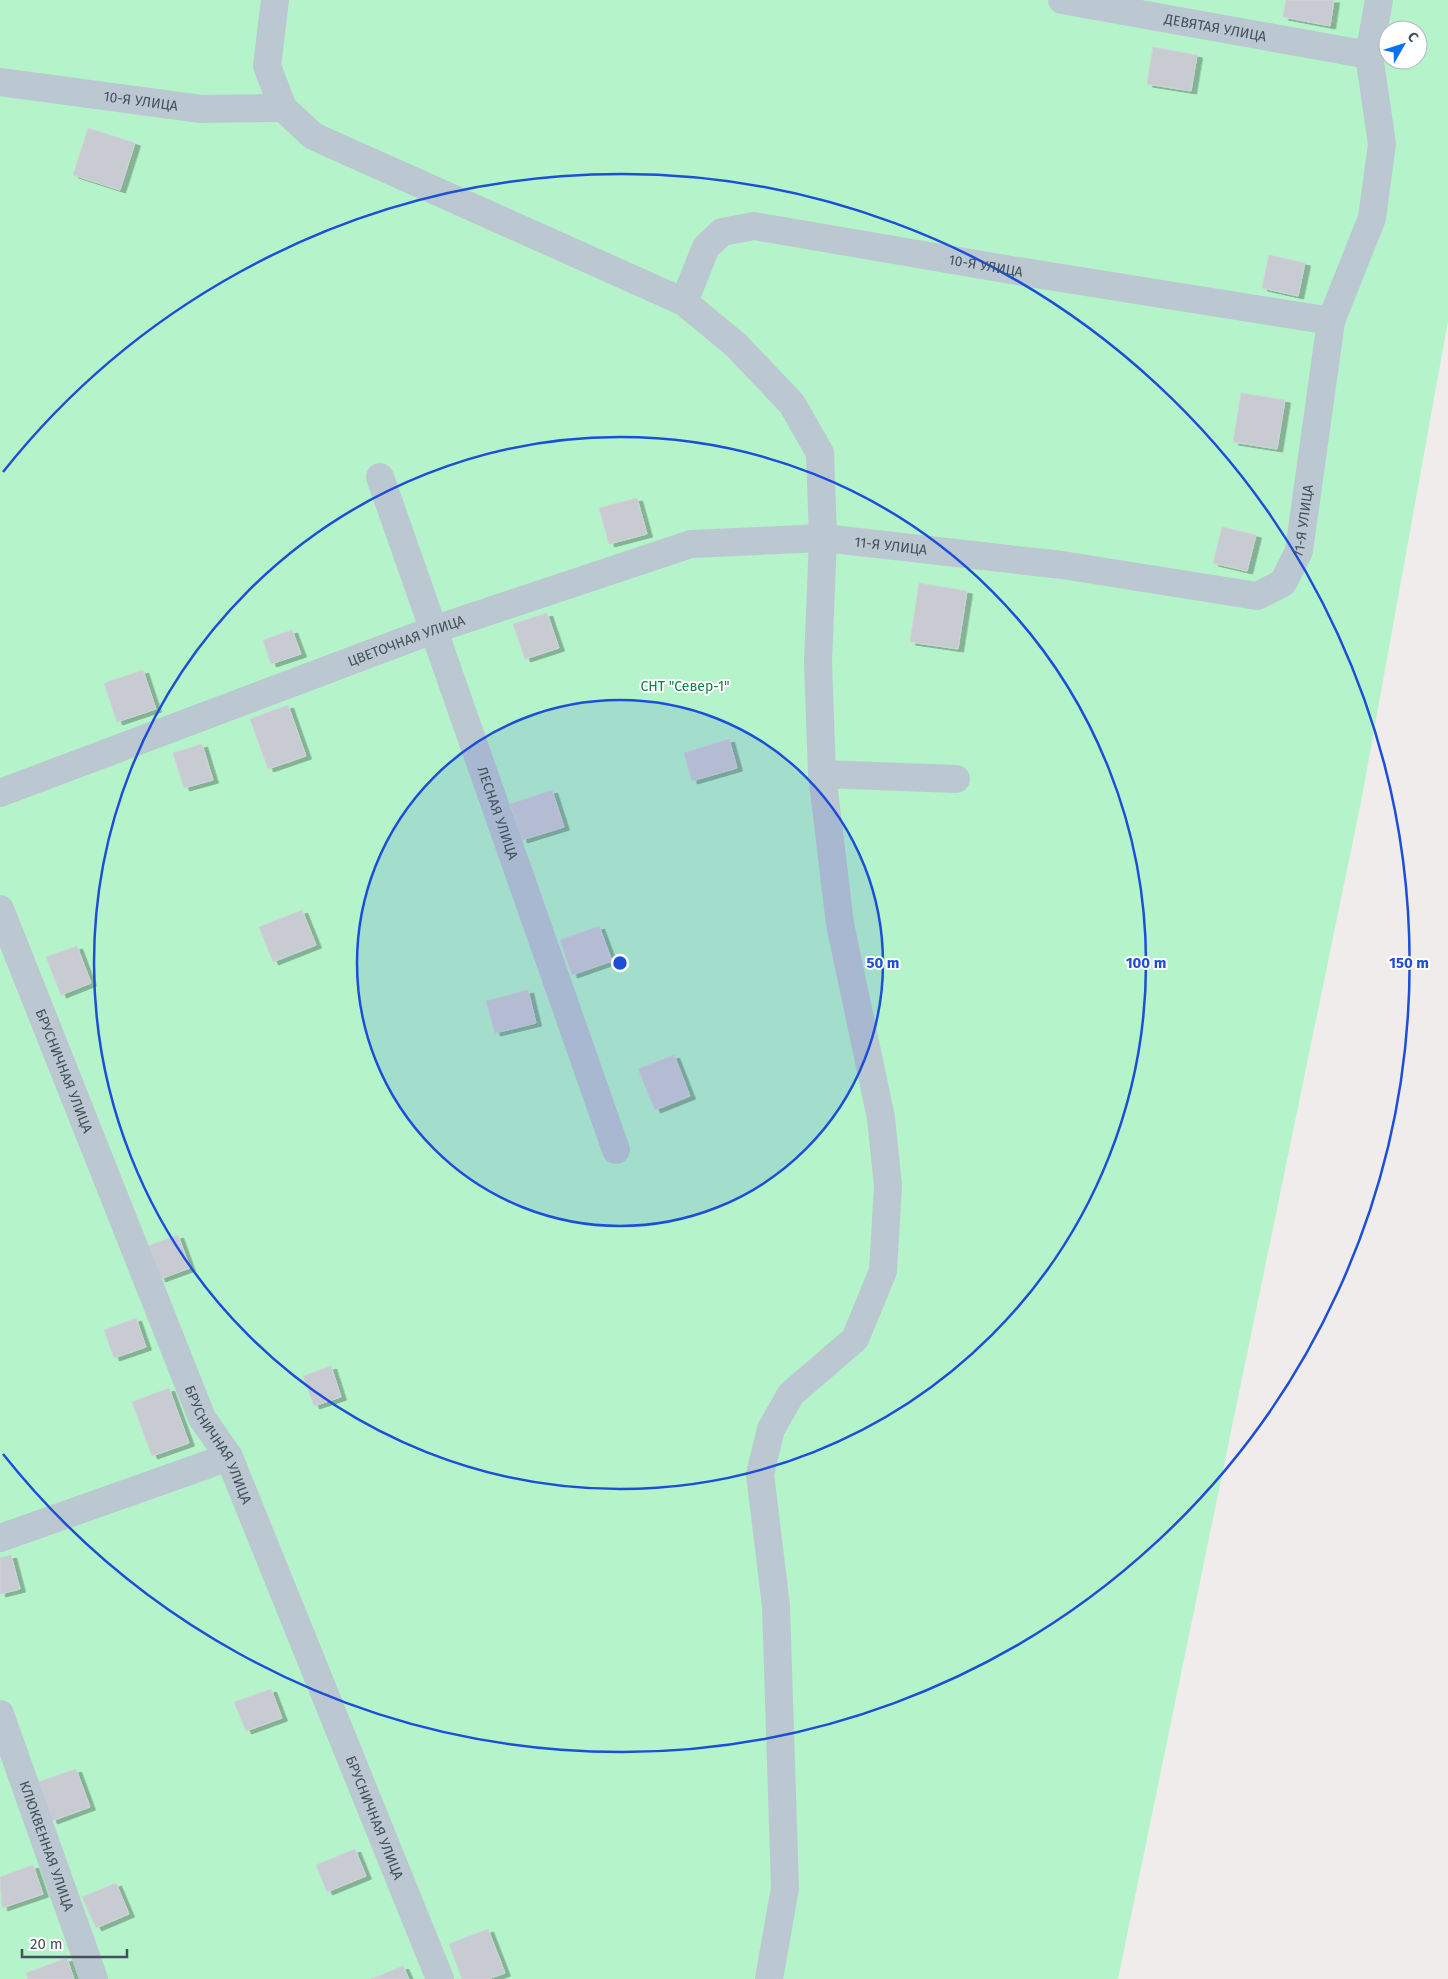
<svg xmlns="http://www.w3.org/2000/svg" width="1448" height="1979" font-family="'Fira Sans',sans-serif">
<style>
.green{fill:#b5f3cb;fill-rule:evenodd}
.building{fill:#c8ccd2;stroke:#d0d3d9;filter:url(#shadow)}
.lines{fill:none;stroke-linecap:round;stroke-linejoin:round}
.minor{stroke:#bbc8d1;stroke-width:28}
.ring{fill:none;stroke:#1d4ed8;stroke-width:2.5}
.labels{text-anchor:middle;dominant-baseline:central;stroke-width:4;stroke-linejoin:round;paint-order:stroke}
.street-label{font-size:14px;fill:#43515c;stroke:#fff}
.park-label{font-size:14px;fill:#0d8446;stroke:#fff}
.centre{fill:#1d4ed8;stroke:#fff;stroke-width:2.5}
.ring-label{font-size:15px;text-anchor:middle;font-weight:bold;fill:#1d4ed8;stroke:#fff;stroke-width:4;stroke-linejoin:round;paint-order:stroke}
</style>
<defs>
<filter id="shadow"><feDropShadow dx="5.5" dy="3" stdDeviation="0" flood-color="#0004"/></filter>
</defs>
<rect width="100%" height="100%" fill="#f0ecec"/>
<!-- green -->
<path class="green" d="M0 0H1448V321L1362 797 1118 1979H0ZM1388 30H1418V60H1388Z"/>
<!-- building -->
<path class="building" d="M1286 0H1334L1330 26 1283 17Z
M1153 47 1197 55 1191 91 1147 84Z
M88 128 135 143 120 190 73 175Z
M1269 255 1305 263 1298 296 1262 288Z
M1241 393 1285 400 1277 449 1233 442Z
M637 498 647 534 609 544 599 508Z
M1222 527 1256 535 1247 571 1213 563Z
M919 583 967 591 958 649 910 642Z
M547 613 559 648 525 659 513 624Z
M292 630 301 654 271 664 263 640Z
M143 670 156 709 117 722 104 683Z
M288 705 306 756 268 769 250 719Z
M729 739 737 768 692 781 684 753Z
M202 744 213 780 184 788 173 753Z
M552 790 564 827 522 840 510 804Z
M302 910 316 945 273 962 259 927Z
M599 926 612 961 572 975 560 940Z
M77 946 91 983 61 995 46 957Z
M528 990 536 1023 495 1033 486 1001Z
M674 1055 690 1096 655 1110 638 1069Z
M178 1235 190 1268 160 1279 148 1246Z
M136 1318 146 1347 114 1358 104 1330Z
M331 1366 341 1397 314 1406 303 1376Z
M169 1388 189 1443 152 1456 132 1402Z
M11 1555 20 1589 0 1594V1558Z
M271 1689 282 1718 246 1731 234 1702Z
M76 1769 90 1807 52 1821 38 1782Z
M355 1849 366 1876 327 1892 316 1865Z
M33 1865 43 1894 2 1908 0 1877Z
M116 1883 129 1914 96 1928 82 1897Z
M488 1929 505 1973 488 1979H462L449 1944Z
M67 1958 74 1979H28L26 1973Z
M403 1966 409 1979H371Z"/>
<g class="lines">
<!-- minor -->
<g class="minor">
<path d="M275 0 267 66 283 108 313 136 684 302 736 345 792 404 820 453 823 538 818 662 822 774 840 924 881 1118 888 1186 883 1271 855 1339 791 1394 771 1429 760 1474 776 1606 785 1888 769 1979"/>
<path id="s1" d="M1062 0 1369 55"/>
<path id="s2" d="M0 82 201 109 283 108"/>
<path id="s3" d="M684 302 706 247 722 232 754 226 1011 270 1331 321"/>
<path id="s4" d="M380 477 616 1150"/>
<path d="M822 774 956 779"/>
<path id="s5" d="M0 793 433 630 691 544 823 538 1062 565 1257 596 1283 583 1299 551 1331 321 1372 218 1382 144 1369 55 1379 0"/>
<path id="s6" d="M0 909 202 1418 229 1457 440 1979"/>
<path d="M0 1538 229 1457"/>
<path id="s7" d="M0 1714 94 1979"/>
</g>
</g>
<!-- distance rings -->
<circle cx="620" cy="963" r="263" fill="#1d4ed8" fill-opacity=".12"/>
<g class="ring">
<circle cx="620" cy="963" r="263"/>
<circle cx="620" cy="963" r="526"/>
<path d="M3 472A789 789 0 1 1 3 1454"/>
</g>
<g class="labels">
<!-- street labels -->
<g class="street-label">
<text stroke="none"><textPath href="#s1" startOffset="156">ДЕВЯТАЯ УЛИЦА</textPath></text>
<text stroke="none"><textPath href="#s2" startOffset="142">10-Я УЛИЦА</textPath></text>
<text stroke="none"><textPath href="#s3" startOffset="349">10-Я УЛИЦА</textPath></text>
<text stroke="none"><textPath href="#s5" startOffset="1400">11-Я УЛИЦА</textPath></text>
<text stroke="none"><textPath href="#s5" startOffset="935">11-Я УЛИЦА</textPath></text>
<text stroke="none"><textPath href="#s5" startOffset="434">ЦВЕТОЧНАЯ УЛИЦА</textPath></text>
<text stroke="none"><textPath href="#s4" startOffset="356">ЛЕСНАЯ УЛИЦА</textPath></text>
<text stroke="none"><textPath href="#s6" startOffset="174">БРУСНИЧНАЯ УЛИЦА</textPath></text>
<text stroke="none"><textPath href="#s6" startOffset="579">БРУСНИЧНАЯ УЛИЦА</textPath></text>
<text stroke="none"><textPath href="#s6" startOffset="984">БРУСНИЧНАЯ УЛИЦА</textPath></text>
<text stroke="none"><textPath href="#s7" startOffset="140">КЛЮКВЕННАЯ УЛИЦА</textPath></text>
</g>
<!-- park labels -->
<g class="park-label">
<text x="685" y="686">СНТ "Север-1"</text>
</g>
</g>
<circle cx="620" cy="963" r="8" class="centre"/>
<g class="ring-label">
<text x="883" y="968">50 m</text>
<text x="1146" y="968">100 m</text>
<text x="1409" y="968">150 m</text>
</g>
<!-- north arrow -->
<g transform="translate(1403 45) rotate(51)"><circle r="24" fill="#ffffff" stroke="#b4b9be"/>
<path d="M0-4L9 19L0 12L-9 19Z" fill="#0672f0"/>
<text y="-8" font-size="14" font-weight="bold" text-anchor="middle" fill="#43515c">С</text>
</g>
<!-- scale -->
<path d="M22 1949v8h105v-8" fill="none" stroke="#43515c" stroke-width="2.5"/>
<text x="30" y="1949" font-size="15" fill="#43515c" stroke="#ffffff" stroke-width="4" paint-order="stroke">20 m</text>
</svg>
